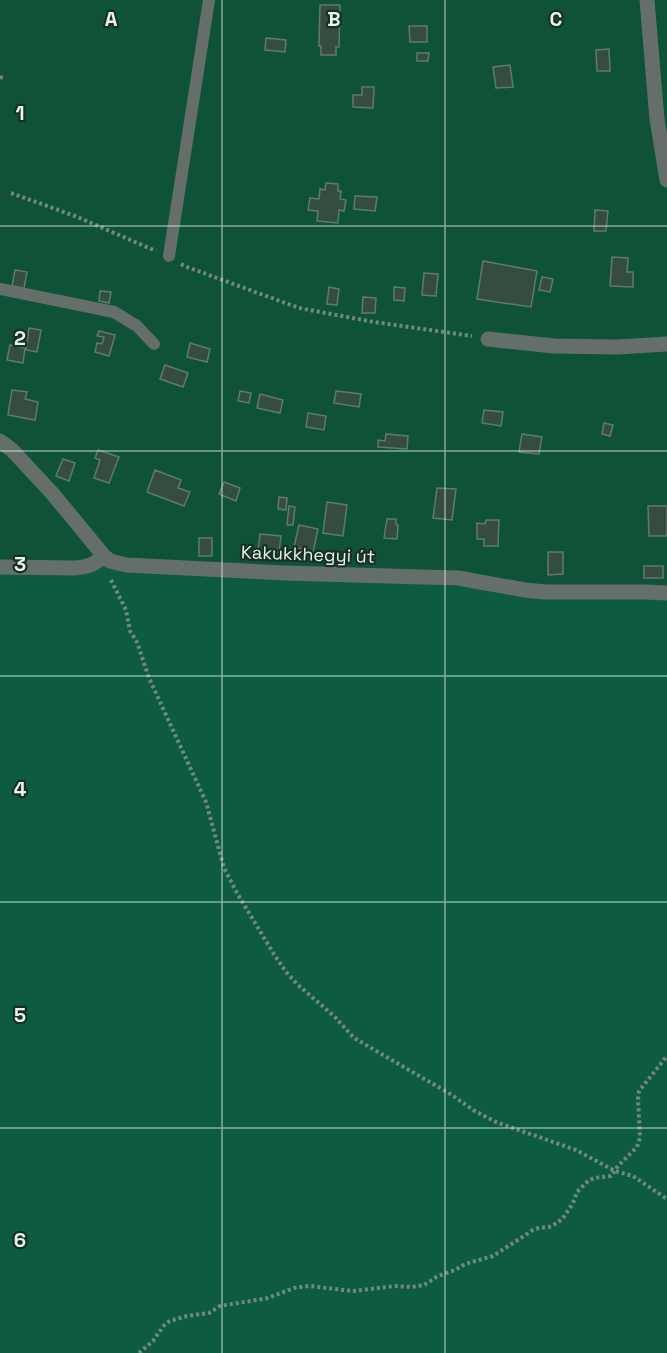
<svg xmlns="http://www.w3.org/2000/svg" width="667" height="1353" font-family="'Space Grotesk',sans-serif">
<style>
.green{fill:#0e5338}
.forest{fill:#0e5c3f}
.building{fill:#354d41;stroke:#617a6d;stroke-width:1.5}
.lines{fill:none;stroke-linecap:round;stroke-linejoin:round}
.path{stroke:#75887f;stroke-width:4;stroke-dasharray:3 3;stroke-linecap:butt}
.service{stroke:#646f69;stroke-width:12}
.minor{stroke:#646f69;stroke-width:15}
.grid{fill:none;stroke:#e7f5ed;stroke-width:1.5;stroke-opacity:0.55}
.labels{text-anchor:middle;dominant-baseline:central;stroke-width:4.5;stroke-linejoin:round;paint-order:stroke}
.street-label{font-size:18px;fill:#e7f5ed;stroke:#182f24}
.grid-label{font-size:20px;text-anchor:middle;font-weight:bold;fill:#e7f5ed;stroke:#182f24;stroke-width:4.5;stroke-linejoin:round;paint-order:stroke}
</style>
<rect width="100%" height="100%" fill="#182f24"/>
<!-- green -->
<path class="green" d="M0 0H667V593L95 563 0 567Z"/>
<!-- forest -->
<path class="forest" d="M95 563 525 590 667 593V1353H0V567Z"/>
<!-- building -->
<path class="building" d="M320 5H340L339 47H336V55H321V46H319Z
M409 26H427V42H410Z
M266 38 286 40 285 52 265 50Z
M609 49 610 71H597L596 50Z
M417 53H429L428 61H417Z
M510 65 513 87 496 88 493 67Z
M362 87H374L373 108 353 107V95H362Z
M326 183 338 184V191H341L340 199 346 200 344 211 339 210 338 223 317 221 318 211 308 210 310 198 319 199 320 189 325 190Z
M355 196 377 197 375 211 354 209Z
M595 210 608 211 606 231H594Z
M612 257 628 258 627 272H633V287L610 286Z
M483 261 537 271 531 307 477 299Z
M15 270 27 272 24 288 12 286Z
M424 273 438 274 436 296 422 295Z
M542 277 553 279 550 292 539 290Z
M329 287 339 289 337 305 327 304Z
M394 287 405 288 404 301 394 300Z
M100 291 111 292 109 303 99 301Z
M363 297 376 298 375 313H362Z
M29 328 41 330 37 352 26 350Z
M99 331 115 335 109 356 95 352 97 343 102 344 104 337 97 336Z
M190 343 210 349 207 362 187 357Z
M10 345 25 348 23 363 7 360Z
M165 365 188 373 183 387 160 379Z
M12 390 27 392 25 399 38 402 35 420 8 415Z
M240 391 251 393 249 403 238 401Z
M336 391 361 394 359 407 334 403Z
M260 394 283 400 280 413 257 408Z
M484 410 503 412 501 426 482 423Z
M308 413 326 416 324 430 306 427Z
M604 423 613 425 610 436 602 434Z
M386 434 408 436 407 449 378 447V440L385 441Z
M522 434 542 437 539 454 519 452Z
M98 450 119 457 109 483 94 478 100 460 95 458Z
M63 459 75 463 69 481 56 476Z
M155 470 181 480 178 488 190 492 184 506 147 492Z
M224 482 240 488 236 501 219 494Z
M437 488 456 489 452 520 433 518Z
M279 497 287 498 286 510 278 509Z
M327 502 347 505 343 536 323 533Z
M289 506 295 507 293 525H287Z
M648 506H667V536H649Z
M387 519H396V524L398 525 397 539 384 538Z
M486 520H499L498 546H484V539H477V523L485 524Z
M299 525 318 529 313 552 294 547Z
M260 534 281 536 279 553 258 550Z
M199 538H212V556H199Z
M548 552H563V574L548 575Z
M644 566H663V578H644Z"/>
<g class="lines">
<!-- path -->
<path class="path" d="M0 77 3 78
M11 193 75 216 156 251
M181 264 187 267 299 308 374 322 472 336
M111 580 126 610 130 631 137 642 149 678 206 802 224 868 237 893 275 956 287 973 297 984 335 1017 354 1038 452 1095 473 1110 496 1122 576 1150 615 1171 633 1176 667 1199
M139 1353 153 1341 165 1324 170 1321 187 1316 209 1313 220 1306 268 1298 294 1288 309 1286 353 1291 395 1286 412 1287 424 1285 438 1276 455 1270 465 1264 493 1256 533 1230 539 1228 549 1227 557 1223 563 1218 573 1203 577 1192 588 1181 594 1178 611 1176 618 1166 637 1147 640 1138 638 1099 639 1091 667 1056"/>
<!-- service -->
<path class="service" d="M169 256 209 0
M0 289 114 312 137 326 154 344"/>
<!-- minor -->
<path class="minor" d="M647 0 657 119 667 180
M488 339 554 346 617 347 667 344
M0 441 12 450 52 493 104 556 110 561 126 565 285 573 458 578 525 590 545 592H645L667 593
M0 567 75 568C88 567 95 564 104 556"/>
</g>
<!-- grid -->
<path class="grid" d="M222 0V1353M445 0V1353M0 226H667M0 451H667M0 676H667M0 902H667M0 1128H667"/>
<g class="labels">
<!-- street labels -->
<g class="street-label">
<text transform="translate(308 554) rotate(2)">Kakukkhegyi út</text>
</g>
</g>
<g class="grid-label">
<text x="111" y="26">A</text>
<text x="334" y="26">B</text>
<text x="556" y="26">C</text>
<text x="20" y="120">1</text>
<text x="20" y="345">2</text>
<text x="20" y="571">3</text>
<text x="20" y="796">4</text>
<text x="20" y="1022">5</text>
<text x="20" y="1247">6</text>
</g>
</svg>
